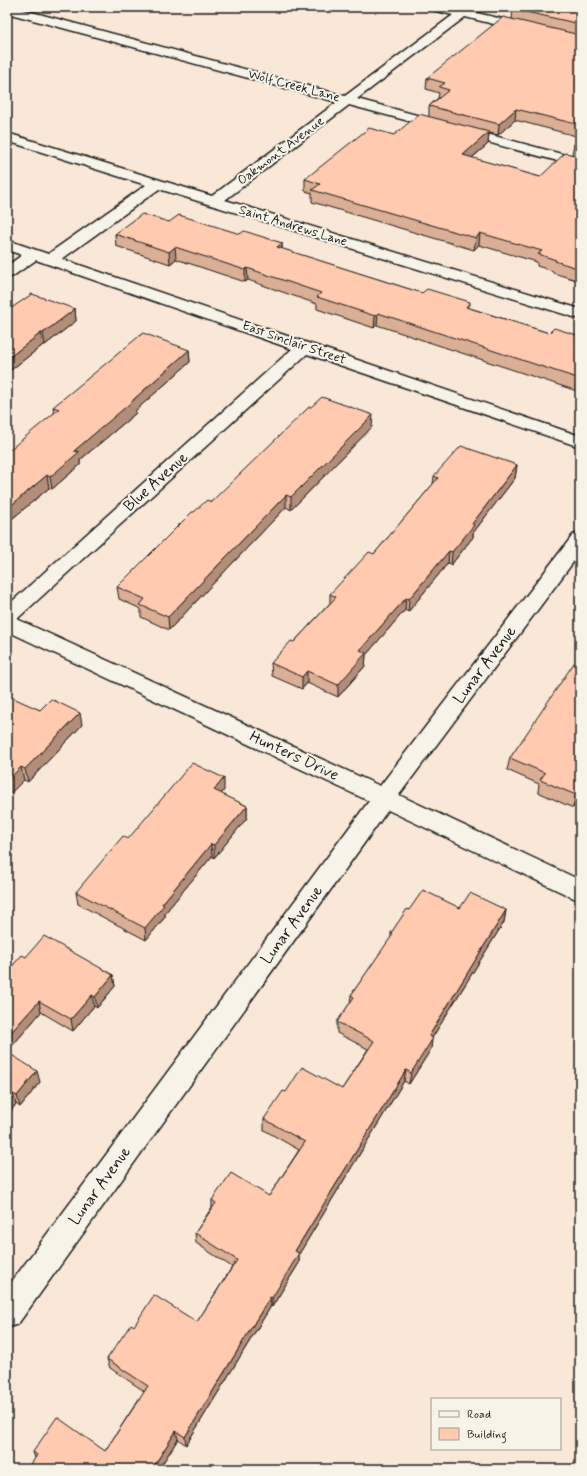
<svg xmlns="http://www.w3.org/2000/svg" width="587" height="1476" font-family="Mynerve,sans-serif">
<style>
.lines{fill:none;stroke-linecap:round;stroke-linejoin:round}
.minor-casing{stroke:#1c1c1c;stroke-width:3}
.minor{fill:#f7f3e8;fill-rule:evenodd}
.wall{fill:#dbae96;stroke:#1c1c1c}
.shaded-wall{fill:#b28d7a;stroke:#1c1c1c}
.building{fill:#ffcaaf;stroke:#1c1c1c}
.labels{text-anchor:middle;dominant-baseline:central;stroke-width:4;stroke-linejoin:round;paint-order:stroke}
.far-street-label{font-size:13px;fill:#1c1c1c;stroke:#f7f3e8}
.street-label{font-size:16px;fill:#1c1c1c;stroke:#f7f3e8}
</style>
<rect width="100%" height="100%" fill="#f9e7d7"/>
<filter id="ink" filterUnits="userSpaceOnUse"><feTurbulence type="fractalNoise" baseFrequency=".025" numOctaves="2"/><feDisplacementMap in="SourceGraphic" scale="8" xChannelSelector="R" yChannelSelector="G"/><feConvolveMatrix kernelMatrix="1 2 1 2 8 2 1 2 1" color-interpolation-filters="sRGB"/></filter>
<g filter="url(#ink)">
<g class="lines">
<!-- minor casing -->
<g class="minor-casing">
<path id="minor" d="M7 7H13L345 96 453 15 432 10 430 7H451L580 37V45L465 17 357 99 580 159V167L349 105 225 200 580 309V319L159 189 62 259 580 436V447L307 354 17 619 380 786 573 535 580 533V553L399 795 580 880V901L388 810 18 1324 7 1328V1288L369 801 7 631V606L292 349 36 260 13 276 7 278V266L22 255 7 250V240L48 254 146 185 7 141V133L212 196 337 102 7 13Z"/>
</g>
<!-- minor -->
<use href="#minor" class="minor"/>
</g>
<!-- wall -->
<path class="wall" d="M580 7V137L515 120 498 135 489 133 488 144 472 158 540 177 572 154 574 144 580 138V281L553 273V271L537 266V262L479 245 474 250 312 202V193L305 191V179L394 135 429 116V106L438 98 439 93 426 89 427 78 512 19 513 9Z
M169 222 240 234 282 243V249L549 333 580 336V392L377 325 374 328 317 309V304L248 280 245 282 176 259 170 264 116 246 115 234Z
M75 309 76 321 45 345H43L7 373V311Z
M189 350 190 362 135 411 136 413 80 460V465L52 489 49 488 7 523 54 413 53 407Z
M372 427 291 510 286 507 169 630 141 617V609L119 599 117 587 194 512 211 502Z
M517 465 515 478 473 533V537L451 565 448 563 408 612 405 610 366 655 365 666 338 697 307 683 302 689 272 676 271 663 294 642 330 603V594L374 554 433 484 434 476Z
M580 658V797L573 808 538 792 539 784 507 770 510 758Z
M7 700 40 710 82 725 28 782 24 780 7 797Z
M224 790 221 794 247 806V818L214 858 212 856 165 913V917L146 940 78 904 76 892 128 839Z
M460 908 506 910 504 922 432 1038 431 1049 409 1084 404 1081 299 1254V1263L272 1307 271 1306 186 1445 178 1439 159 1469 35 1458 33 1452 105 1451 144 1391 110 1368 107 1359 134 1326 197 1322 232 1267 196 1243 195 1233 212 1207V1200L269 1196 299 1150 264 1130V1119L286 1092 342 1089 368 1049 337 1033V1022L350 1003 351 995 391 938V933L409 910Z
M26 957 113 975 115 986 97 1008 94 1006 73 1031 41 1012 7 1052 40 1082 20 1107 16 1104 7 1116V972Z"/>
<!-- shaded-wall -->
<path class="shaded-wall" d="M516 109 515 120 498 135 499 124Z
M489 132 488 144 462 166 463 155Z
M480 233 479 245 474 250 476 238Z
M282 243V255L277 247Z
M175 247 176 259 170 264 169 252Z
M247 268 248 280 245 282V270Z
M470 302 469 314 466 307Z
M75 309 76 321 45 345 43 333Z
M378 313 377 325 374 328 375 316Z
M41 333 43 345 7 373V359Z
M189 350 190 362 135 411 136 413 80 460V465L52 489 50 477 74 451 133 400Z
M373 415 372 427 291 510V497Z
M517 465 515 478 473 533V537L451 565 452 552 472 524Z
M47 475 49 488 7 523V509Z
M286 495V507L169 630 168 617Z
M449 551 448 563 408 612 409 599Z
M406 598 405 610 366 655 365 666 338 697V685L360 650Z
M307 671V683L302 689V677Z
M80 713 82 725 28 782 25 769Z
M21 767 24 780 7 797V781Z
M224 778V790L214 803V790Z
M580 789V797L573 808 576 795Z
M247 806V818L214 858V845Z
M211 844 212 856 165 913V917L146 940 145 928 162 904Z
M506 910 504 922 432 1038 431 1049 409 1084 411 1073 429 1036Z
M113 975 115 986 97 1008 95 997Z
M92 995 94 1006 73 1031 71 1019Z
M39 1001 41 1012 7 1052V1037Z
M406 1070 404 1081 299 1254V1263L272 1307V1298L295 1251Z
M37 1071 40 1082 20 1107 17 1096Z
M13 1094 16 1104 7 1116V1101Z
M270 1297 271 1306 186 1445 185 1437Z
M176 1431 178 1439 159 1469H152Z"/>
<!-- building -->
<path class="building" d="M515 7H580V24L513 9Z
M503 17 580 35V125L516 109 499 124 429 106 449 90 439 87 445 83 427 78Z
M419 114 489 132 463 155 540 177 565 153 580 156V269L555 261 556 260 538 254 542 251 480 233 476 238 312 190 320 184 305 179 369 128 394 135Z
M580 138V146L574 144Z
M142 214 169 222 179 215 240 234 244 231 282 243 277 247 422 293 427 289 470 302 466 307 549 333 554 328 580 336V379L378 313 375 316 317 297 321 293 247 268 245 270 175 247 169 252 115 234Z
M32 294 75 309 43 333H41L7 359V311Z
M143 333 189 350 133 400H134L74 451 79 452 50 477 47 475 7 509V452L59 409 53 407Z
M322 397 373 415 291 497 286 495 168 617 140 605 145 599 117 587 192 512H194L207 500 211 502 309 407H311Z
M461 446 517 465 472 524 474 525 452 552 449 551 409 599 406 598 360 650 366 653 338 685 307 671 302 677 271 663 291 641 294 642 336 597 330 594 369 552 374 554 438 478 434 476Z
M580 658V789L576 795 540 780 545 773 510 758 574 663 576 664Z
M11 697 40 710 51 699 80 713 25 769 21 767 7 781V700Z
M192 763 224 778 214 790 247 806 214 845 211 844 162 904 164 905 145 928 76 892 123 836 128 839Z
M423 890 460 908 470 893 506 910 429 1036 433 1038 411 1073 406 1070 295 1251 299 1253 272 1298 270 1297 185 1437 176 1431 152 1469H28L37 1455 33 1452 57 1417 105 1451 148 1386 107 1359 131 1324 134 1326 154 1295 197 1322 237 1260 195 1233 216 1203 212 1200 231 1173 269 1196 305 1142 264 1119 283 1091 286 1092 302 1067 342 1089 374 1041 337 1022 354 997 351 995 393 934 391 933 407 909 409 910Z
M44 936 113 975 95 997 92 995 71 1019 39 1001 7 1037V972L22 955 26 957Z
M7 1052 37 1071 17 1096 13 1094 7 1101Z"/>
</g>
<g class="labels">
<!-- far-street labels -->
<g class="far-street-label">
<text transform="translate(294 86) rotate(15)">Wolf Creek Lane</text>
<text transform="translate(281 151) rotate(-37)">Oakmont Avenue</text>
<text transform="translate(293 226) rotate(17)">Saint Andrews Lane</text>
<text transform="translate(294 343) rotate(19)">East Sinclair Street</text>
</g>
<!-- street labels -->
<g class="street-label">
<text transform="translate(156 482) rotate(-42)">Blue Avenue</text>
<text transform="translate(485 665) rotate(-53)">Lunar Avenue</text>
<text transform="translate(294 756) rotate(25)">Hunters Drive</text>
<text transform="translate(292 925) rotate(-54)">Lunar Avenue</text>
<text transform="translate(100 1186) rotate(-54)">Lunar Avenue</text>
</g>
</g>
<!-- margin -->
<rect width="587" height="1476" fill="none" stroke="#f7f3e8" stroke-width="24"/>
<rect x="12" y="12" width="563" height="1452" fill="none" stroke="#1c1c1c" stroke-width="1.5" filter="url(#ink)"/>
<!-- legend -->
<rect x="431" y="1398" width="130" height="52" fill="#f7f3e8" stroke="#9f9d96"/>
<rect x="439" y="1411" width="20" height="6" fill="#f7f3e8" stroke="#9f9d96"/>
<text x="467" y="1418" font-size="12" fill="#1c1c1c">Road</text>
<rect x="439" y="1428" width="20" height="12" fill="#ffcaaf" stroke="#9f9d96"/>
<text x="467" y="1438" font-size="12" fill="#1c1c1c">Building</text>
</svg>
